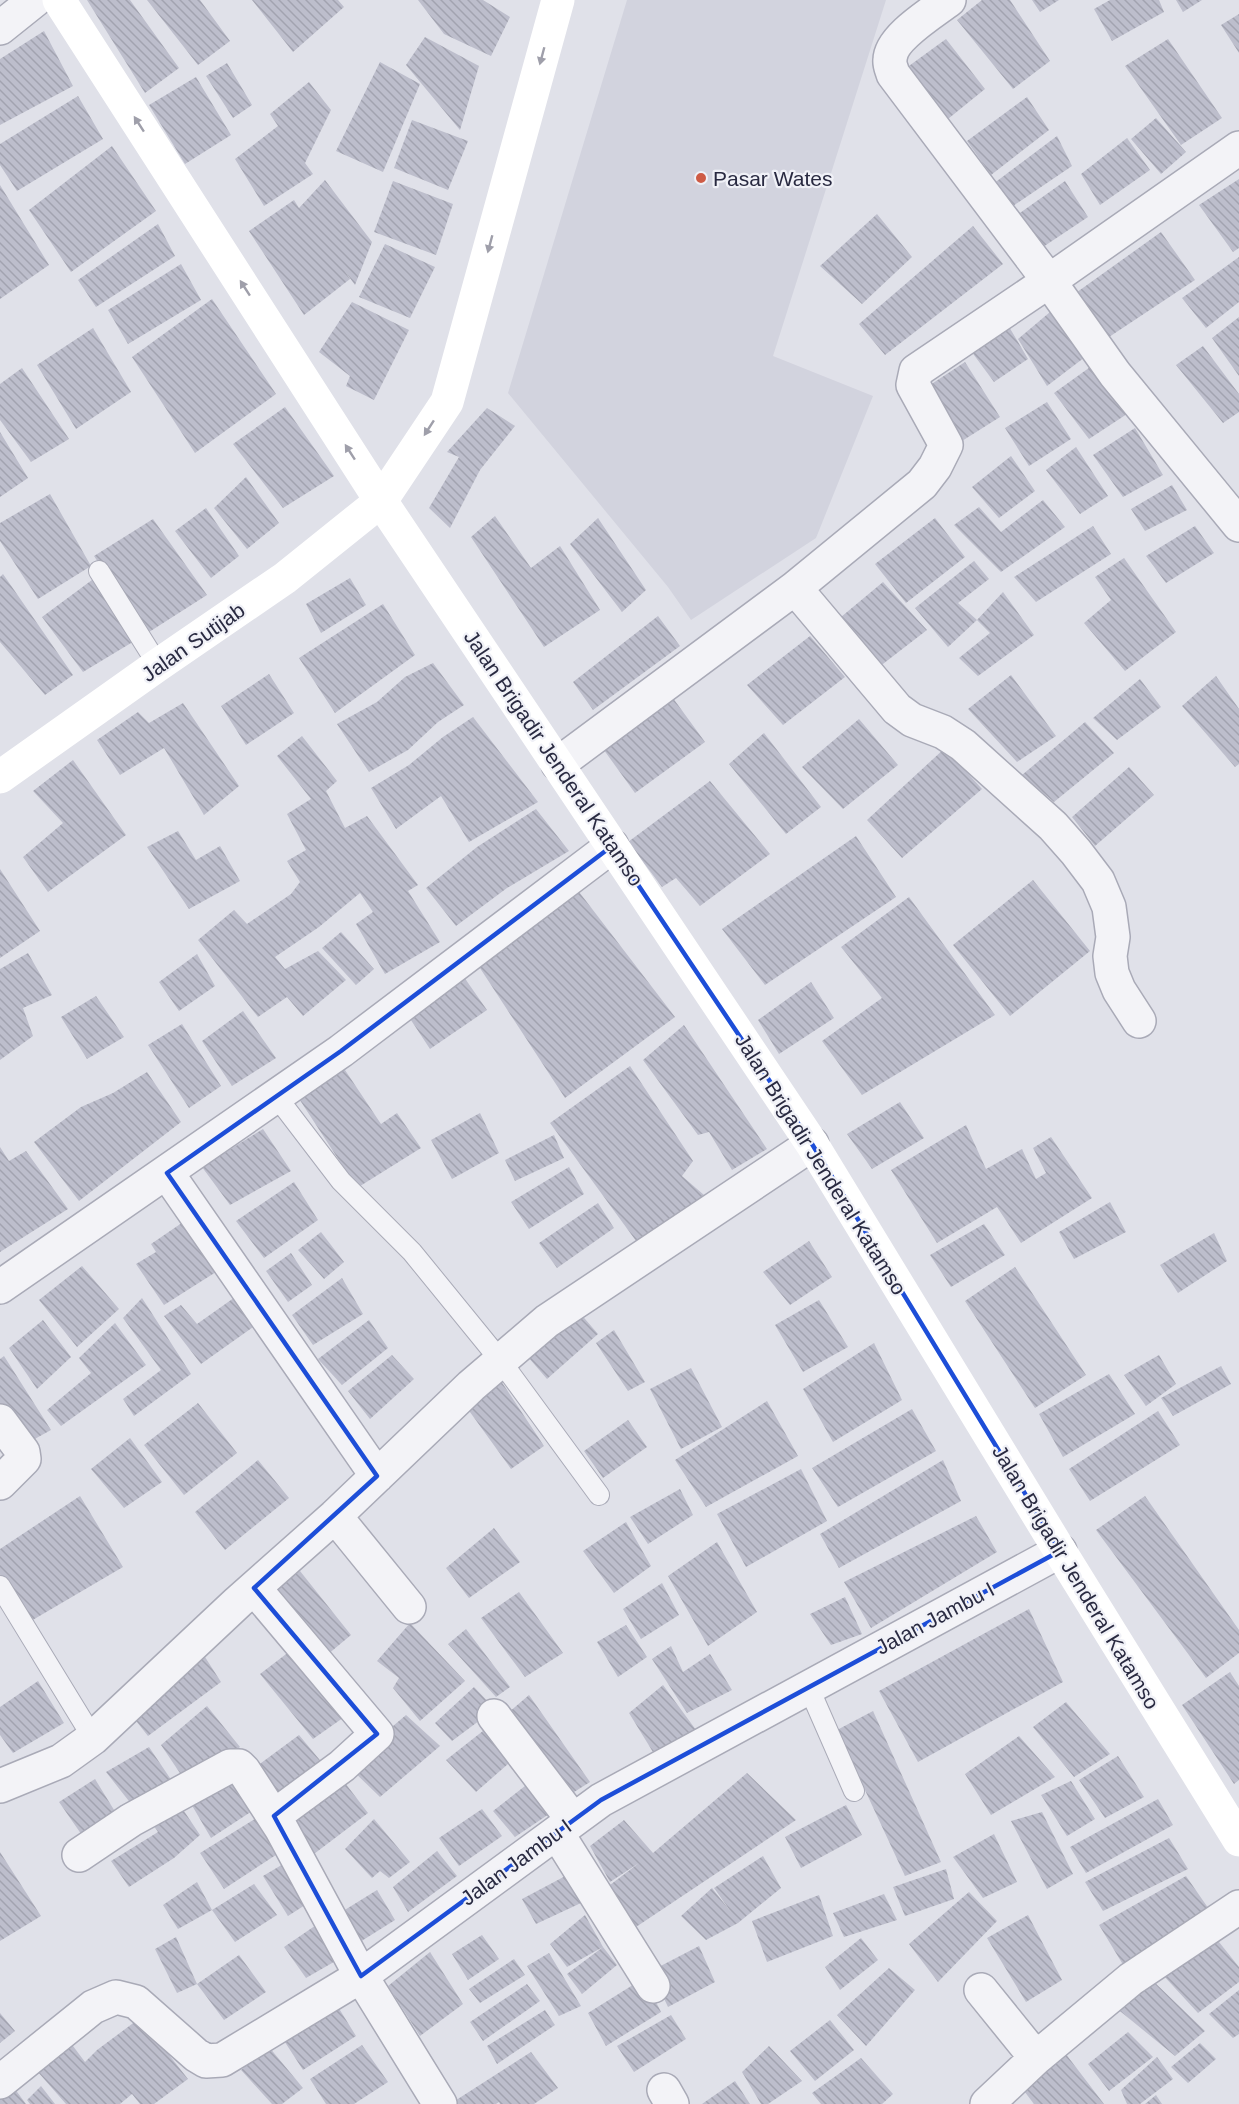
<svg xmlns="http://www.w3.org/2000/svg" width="1239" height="2104" font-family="Helvetica,sans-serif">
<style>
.built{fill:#d2d3de}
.building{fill:url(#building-back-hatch)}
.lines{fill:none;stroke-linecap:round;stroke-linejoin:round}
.lane-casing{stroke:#a9aab7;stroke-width:22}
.street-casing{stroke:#a9aab7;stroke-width:36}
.lane{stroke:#f3f3f7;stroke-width:20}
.street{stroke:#f3f3f7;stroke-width:33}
.secondary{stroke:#fff;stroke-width:33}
.oneway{fill:#9f9faa}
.marked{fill:none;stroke:#1d4ed8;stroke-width:4.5;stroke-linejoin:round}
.poi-dot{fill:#ce5b45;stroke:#f0f1f7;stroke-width:2}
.labels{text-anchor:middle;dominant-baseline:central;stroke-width:4.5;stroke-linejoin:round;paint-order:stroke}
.poi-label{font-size:21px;fill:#292a41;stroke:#f0f1f7;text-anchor:start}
.street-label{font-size:21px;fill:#292a41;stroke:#f0f1f7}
</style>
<defs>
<pattern id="building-back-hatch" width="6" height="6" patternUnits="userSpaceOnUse" patternTransform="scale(1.5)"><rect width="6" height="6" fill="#bdbecc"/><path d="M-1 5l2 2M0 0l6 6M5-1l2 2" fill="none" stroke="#a2a3b0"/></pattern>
</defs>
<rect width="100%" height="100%" fill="#e0e1e9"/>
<!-- built -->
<path class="built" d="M627 0H886L773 356 873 396 816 538 691 620 668 587 508 393Z"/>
<!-- building -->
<path class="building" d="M87 0H130L179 68 145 93Z
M147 0H200L230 41 198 65Z
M252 0H338L344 7 293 52Z
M418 0H483L510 17 491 56 444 34Z
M982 0H1010L1050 61 1013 89 957 20Z
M1032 0H1059L1040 12Z
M1110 0H1159L1164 12 1112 41 1094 9Z
M1176 0H1202L1183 12Z
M1239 14V53L1221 25Z
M44 31 73 86 0 125V59Z
M425 37 479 66 460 130 406 65Z
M946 39 985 89 943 123 902 71Z
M1168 39 1222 118 1181 145 1125 66Z
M380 62 420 84 383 172 336 151Z
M227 63 252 105 233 118 206 76Z
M196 77 231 135 185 164 149 105Z
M309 82 331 110 305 163 313 174 264 206 235 159 278 126 270 114Z
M78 96 103 139 17 191 0 165V144Z
M1027 97 1049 130 991 175 967 141Z
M1156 118 1186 152 1161 174 1131 139Z
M412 120 468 141 448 190 394 168Z
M1057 136 1072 166 1010 208 989 187Z
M1127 138 1150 170 1100 205 1081 174Z
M112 146 156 211 71 272 29 210Z
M1239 179V248L1233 252 1199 205Z
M325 180 372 242 355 285 344 270 350 279 304 315 249 231 294 200 299 208Z
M393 181 453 204 436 255 374 232Z
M1065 181 1088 217 1037 251 1013 218Z
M0 185 49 265 0 299Z
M877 214 912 257 862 304 820 266Z
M158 224 175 256 96 307 78 280Z
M973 226 1003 264 885 355 859 324Z
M1161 232 1195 280 1100 343 1066 300Z
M385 244 435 267 410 318 359 297Z
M1239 257V302L1206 328 1182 298Z
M181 264 201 300 128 344 108 310Z
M212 299 276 394 195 453 132 357Z
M352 302 409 330 374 400 346 386 350 376 319 352Z
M1056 307 1089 354 1047 386 1018 339Z
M1239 317V376L1212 338Z
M1008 325 1028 359 994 382 971 351Z
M93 328 131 392 76 429 37 365Z
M1203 346 1239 394V412L1223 423 1176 365Z
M965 362 1000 417 962 441 927 387Z
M1093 365 1127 414 1089 439 1054 393Z
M22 368 69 439 31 462 0 420V384Z
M1047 402 1071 439 1029 466 1005 428Z
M285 407 334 476 283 508 233 444Z
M487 408 515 426 480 470 450 528 429 508 459 457 447 452Z
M1135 428 1163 475 1123 497 1093 455Z
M0 432 28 478 0 497Z
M1076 447 1108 496 1080 514 1046 470Z
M1011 456 1035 491 999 518 972 487Z
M246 477 279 523 247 549 214 508Z
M1172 485 1187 510 1145 531 1131 509Z
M50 494 91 566 38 599 0 541V523Z
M1043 500 1065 527 1001 572 954 525 979 507 1001 532Z
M206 508 239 556 211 578 175 531Z
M495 516 531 568 560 546 600 610 544 647 471 537Z
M598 518 646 590 622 612 570 544Z
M935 518 965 557 906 603 875 564Z
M153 519 207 595 146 634 94 556Z
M1093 526 1111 554 1036 602 1014 577Z
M1195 526 1214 553 1166 583 1146 556Z
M1124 558 1176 632 1125 671 1084 623 1111 600 1095 577Z
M974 561 989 579 958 603 977 620 1003 592 1034 635 978 676 959 658 990 633 977 620 948 647 915 608Z
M3 574 73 675 45 695 0 642V577Z
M96 577 136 640 83 672 42 617Z
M350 578 366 605 321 633 306 604Z
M883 582 927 630 879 667 835 622Z
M383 604 415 655 335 713 299 658Z
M658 616 680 646 593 710 573 682Z
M810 636 845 677 783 725 747 685Z
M433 663 464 705 438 722 408 750 369 772 337 724 377 702 405 677Z
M269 674 294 713 246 745 221 706Z
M1011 675 1056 736 1017 762 968 709Z
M1216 676 1239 709V764L1235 767 1182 706Z
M1140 679 1161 707 1117 740 1093 718Z
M670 694 705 742 635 793 601 746Z
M183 703 239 786 204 815 164 748 120 775 97 740 138 712 149 723Z
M473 717 538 802 469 842 441 796 396 829 371 788 409 765 443 737Z
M859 719 898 765 843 809 802 767Z
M1085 722 1114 753 1054 802 1022 775Z
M764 733 821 807 786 834 729 764Z
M302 736 337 781 326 791 345 828 367 816 418 885 408 891 440 942 385 974 356 924 373 912 360 893 319 927 275 957 285 969 318 951 346 980 303 1016 287 997 258 1017 198 940 234 910 247 924 291 894 300 882 287 861 306 850 287 814 311 799 277 756Z
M945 748 982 789 902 858 867 820Z
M73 760 126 835 48 892 23 857 63 823 33 791Z
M1129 767 1154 795 1095 846 1072 817Z
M710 781 770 854 700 906 676 878 662 887 628 842Z
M536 809 569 851 507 888 456 926 426 888 477 847Z
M178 831 196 860 220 846 240 881 189 909 147 847Z
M856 836 896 897 765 985 722 929Z
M0 869 40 931 0 958Z
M1033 880 1090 951 1010 1016 953 945Z
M573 884 675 1017 565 1098 476 962Z
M909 897 995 1015 862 1095 822 1041 882 998 841 947Z
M341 932 374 969 356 985 322 948Z
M28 953 52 995 23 1008 33 1036 0 1060V969Z
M197 954 215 986 179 1011 159 982Z
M459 970 487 1010 430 1049 403 1008Z
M811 982 834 1018 779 1054 758 1020Z
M96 996 124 1037 87 1059 61 1017Z
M243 1011 276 1058 232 1086 202 1041Z
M182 1024 221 1086 189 1108 148 1045Z
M684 1025 767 1149 732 1170 709 1132 698 1135 643 1060Z
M341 1064 381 1124 397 1113 421 1148 357 1188 294 1091Z
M630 1066 693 1161 682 1176 704 1195 639 1245 550 1123Z
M147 1072 181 1122 79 1201 34 1142 81 1107 113 1093Z
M900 1102 924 1138 872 1169 847 1134Z
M480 1113 499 1153 452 1179 431 1140Z
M966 1125 986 1169 1022 1149 1036 1179 1046 1173 1033 1148 1051 1137 1092 1198 1021 1243 997 1207 937 1243 891 1170Z
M263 1129 291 1171 230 1205 202 1167Z
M554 1135 564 1158 515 1181 505 1160Z
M0 1147 9 1161 26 1151 68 1209 0 1252Z
M569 1167 584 1194 529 1229 511 1202Z
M294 1182 318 1220 264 1258 236 1221Z
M1110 1202 1126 1232 1074 1259 1059 1232Z
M598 1203 614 1228 557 1268 539 1243Z
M192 1216 227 1265 164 1305 136 1264 156 1252 151 1244Z
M984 1224 1005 1255 951 1287 930 1255Z
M321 1232 344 1262 324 1279 298 1250Z
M1214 1233 1227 1261 1178 1293 1160 1265Z
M809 1241 832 1277 790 1305 763 1272Z
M291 1253 312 1285 288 1302 266 1271Z
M82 1266 119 1309 77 1347 39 1300Z
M1015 1267 1086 1375 1035 1408 965 1301Z
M342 1278 363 1314 313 1345 292 1315Z
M238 1295 259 1323 201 1364 164 1316 181 1305 197 1324Z
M142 1298 191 1374 134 1416 123 1399 161 1370 123 1318Z
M819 1300 848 1347 803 1372 775 1325Z
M579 1312 598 1334 547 1379 528 1357Z
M43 1320 71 1357 37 1389 9 1348Z
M369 1320 388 1348 342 1385 318 1359Z
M115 1323 146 1365 61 1426 47 1410 91 1373 79 1358Z
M614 1330 645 1382 628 1391 596 1343Z
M874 1343 902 1400 833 1442 803 1389Z
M392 1355 414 1379 370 1419 348 1391Z
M1159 1355 1176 1384 1146 1406 1124 1375Z
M4 1356 51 1430 22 1446 0 1409V1359Z
M1221 1366 1231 1384 1173 1416 1161 1398Z
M691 1368 722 1427 681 1449 650 1389Z
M1109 1374 1135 1414 1063 1457 1039 1414Z
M499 1378 544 1446 511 1469 462 1401Z
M767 1401 798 1456 706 1507 675 1460Z
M198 1403 237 1453 184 1495 144 1445Z
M912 1409 936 1451 838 1507 812 1468Z
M1158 1411 1180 1445 1090 1501 1069 1469Z
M628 1420 647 1447 603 1478 584 1451Z
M130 1438 162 1482 124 1508 91 1469Z
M258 1460 289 1498 225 1550 195 1512Z
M943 1460 961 1501 839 1568 820 1534Z
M801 1469 827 1521 746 1567 717 1514Z
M680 1489 693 1515 648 1544 630 1517Z
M80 1496 123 1567 31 1621 0 1574V1549Z
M1145 1496 1239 1630V1653L1206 1678 1096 1530Z
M976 1516 997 1552 871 1628 844 1582Z
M626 1522 651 1566 614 1593 583 1551Z
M494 1528 520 1562 469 1598 446 1568Z
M717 1542 757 1612 708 1646 668 1576Z
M300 1571 351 1635 321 1660 264 1595Z
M662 1583 679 1615 641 1639 623 1609Z
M519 1592 563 1653 525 1677 481 1618Z
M845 1597 862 1634 831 1645 810 1614Z
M1029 1609 1063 1682 918 1762 879 1691Z
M410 1623 465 1681 420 1721 393 1688 399 1678 377 1661Z
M626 1625 647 1657 618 1677 597 1642Z
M466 1629 510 1687 496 1697 448 1644Z
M671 1646 683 1672 710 1654 732 1690 687 1713 652 1659Z
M294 1648 350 1713 313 1739 260 1674Z
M205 1657 221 1682 148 1736 129 1712Z
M1230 1672 1239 1686V1780L1234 1784 1182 1705Z
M38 1681 64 1723 13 1753 0 1735V1707Z
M663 1685 699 1734 656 1757 629 1713Z
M474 1687 495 1709 452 1741 435 1723Z
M529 1695 590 1782 563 1799 501 1719Z
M1066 1702 1110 1754 1074 1777 1033 1727Z
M207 1706 240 1747 188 1785 161 1745Z
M873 1711 941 1862 905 1876 837 1730Z
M406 1715 440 1746 380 1797 347 1765Z
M488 1727 516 1757 476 1792 446 1760Z
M299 1735 329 1771 281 1802 257 1766Z
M1019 1736 1055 1777 991 1815 965 1774Z
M149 1747 172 1781 132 1805 106 1772Z
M1118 1756 1144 1797 1105 1818 1079 1780Z
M237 1768 263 1804 211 1838 190 1802Z
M747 1773 796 1820 633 1929 610 1885 639 1863 610 1882 590 1846 624 1820 653 1853Z
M339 1775 368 1813 310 1857 280 1819Z
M95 1779 119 1818 86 1841 59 1802Z
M534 1779 555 1810 515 1837 493 1811Z
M1071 1781 1095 1819 1067 1836 1041 1795Z
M176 1799 200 1835 174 1858 129 1887 111 1861 158 1832 148 1817Z
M1158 1799 1173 1825 1086 1873 1070 1847Z
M846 1805 862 1835 801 1868 785 1837Z
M482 1809 502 1836 459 1866 439 1838Z
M1042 1812 1073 1874 1047 1889 1011 1821Z
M263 1814 282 1851 224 1889 200 1853Z
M374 1819 410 1862 389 1878 380 1871 372 1878 345 1849Z
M994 1834 1017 1882 983 1898 953 1857Z
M1169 1838 1188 1869 1103 1911 1085 1882Z
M437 1851 457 1876 408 1912 393 1887Z
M0 1852 41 1916 0 1941Z
M763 1856 781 1888 738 1923 706 1940 681 1916 712 1888 731 1912 714 1888Z
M295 1857 316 1898 288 1916 263 1876Z
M946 1869 954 1899 905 1916 893 1887Z
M571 1873 581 1903 536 1924 522 1899Z
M1186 1876 1213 1915 1128 1966 1122 1963 1099 1925Z
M197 1882 212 1910 178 1929 163 1905Z
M254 1884 277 1915 235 1942 212 1910Z
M377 1890 395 1920 352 1947 335 1916Z
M969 1892 997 1921 938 1982 909 1944Z
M884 1894 897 1920 844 1937 833 1913Z
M819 1895 833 1936 767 1962 752 1921Z
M585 1915 603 1947 617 1965 582 1994 567 1974 603 1947 567 1967 550 1944Z
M1028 1915 1062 1980 1026 2002 987 1938Z
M325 1919 346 1955 306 1978 284 1947Z
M482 1935 499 1959 468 1980 452 1954Z
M176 1937 197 1984 177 1993 155 1949Z
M1215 1937 1239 1967V1982L1198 2013 1162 1974Z
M861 1938 878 1960 840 1990 825 1967Z
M699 1946 715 1982 668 2007 651 1971Z
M430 1952 463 2004 420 2036 388 1986Z
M549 1953 581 2006 559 2016 527 1966Z
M239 1955 266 1992 224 2020 197 1984Z
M514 1959 525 1975 480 2003 469 1989Z
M889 1968 915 1990 866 2046 837 2015Z
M644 1978 661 2012 606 2046 588 2013Z
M1150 1978 1205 2031 1175 2056 1115 2007Z
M527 1984 540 2001 483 2041 470 2022Z
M1239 1990V2034L1233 2038 1209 2014Z
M335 2002 356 2036 303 2070 281 2036Z
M545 2010 555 2025 497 2064 487 2046Z
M0 2013 15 2031 0 2043Z
M671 2015 686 2039 634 2072 617 2046Z
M140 2018 188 2079 154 2104H140L132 2094 120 2104H66L30 2063 64 2034 85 2062 97 2050Z
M830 2020 854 2050 815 2081 790 2051Z
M1128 2032 1153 2057 1109 2091 1088 2064Z
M1200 2043 1216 2059 1188 2083 1171 2067Z
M362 2045 388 2082 354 2104H326L310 2079Z
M769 2046 802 2081 768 2104H761L742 2072Z
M269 2047 303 2088 282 2104H272L241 2070Z
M1062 2049 1104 2104H1034L1018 2083Z
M531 2052 558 2088 534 2104H500L499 2102 496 2104H450Z
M1157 2057 1173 2079 1140 2104H1127L1121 2090Z
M861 2058 893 2094 882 2104H821L812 2093Z
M9 2081 26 2104H0V2090Z
M735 2081 750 2104H702Z
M41 2086 55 2104H30L27 2100Z
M1156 2095 1162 2104H1145Z"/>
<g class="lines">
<!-- lane casing -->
<g class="lane-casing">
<path id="lane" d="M99 571 158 665
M276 1096 341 1181 412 1252 500 1360 599 1495
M0 1586 93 1738
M808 1686 854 1791"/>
</g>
<!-- street casing -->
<g class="street-casing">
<path id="street" d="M949 0C932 13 890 38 890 60 889 64 892 70 893 74L1049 281 1115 374 1239 525
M0 28 35 0
M795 588 897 709 912 720 943 732 963 745 1053 826 1076 852 1098 881 1109 907 1113 937 1110 956 1112 973 1119 990 1139 1021
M558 764 795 588 922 484 935 467 946 445 913 385 916 371 1049 281 1239 148
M167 1173 377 1476
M0 1287 341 1051 612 846
M0 1421 23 1452 24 1459 0 1483
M335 1516 409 1607
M254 1588 377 1734 342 1766 274 1816
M494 1716 573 1820
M0 1786 61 1761 93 1738 238 1602 335 1516 471 1386 547 1321 812 1144
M557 1833 653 1986
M79 1855 131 1820 230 1766H239L244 1771 281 1828 361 1976 440 2104
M981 1990 1036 2058
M0 2082 93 2007 116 1997 136 2002 196 2055 206 2061 222 2060 361 1976 601 1800 1060 1551
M664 2090 672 2104
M987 2104 1036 2058 1131 1979 1239 1907"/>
</g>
<!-- lane -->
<use href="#lane" class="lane"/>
<!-- street -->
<use href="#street" class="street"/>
<!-- secondary -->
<path class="secondary" d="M59 0 381 501 812 1144 1060 1551 1239 1840
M0 777 158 665 285 578 381 501 447 402 558 0"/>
</g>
<!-- one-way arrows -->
<defs><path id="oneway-solid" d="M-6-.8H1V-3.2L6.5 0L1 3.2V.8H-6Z" transform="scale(1.5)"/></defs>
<g class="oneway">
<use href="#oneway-solid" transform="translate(542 56) rotate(105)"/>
<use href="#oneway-solid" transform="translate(139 124) rotate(-123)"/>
<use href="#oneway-solid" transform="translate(490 244) rotate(105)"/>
<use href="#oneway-solid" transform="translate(245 288) rotate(-123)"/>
<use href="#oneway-solid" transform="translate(429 428) rotate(123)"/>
<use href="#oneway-solid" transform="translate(350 452) rotate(-123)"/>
</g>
<!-- marked area -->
<path class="marked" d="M612 846 812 1144 1060 1551 601 1800 361 1976 274 1816 377 1734 254 1588 377 1476 167 1173 341 1051Z"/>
<!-- markers -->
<circle class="poi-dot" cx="701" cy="178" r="6"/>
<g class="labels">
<!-- poi labels -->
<g class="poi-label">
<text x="713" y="178">Pasar Wates</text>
</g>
<!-- street labels -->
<g class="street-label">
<text transform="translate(193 642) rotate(-35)">Jalan Sutijab</text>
<text transform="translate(554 758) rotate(56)">Jalan Brigadir Jenderal Katamso</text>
<text transform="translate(821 1164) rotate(58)">Jalan Brigadir Jenderal Katamso</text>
<text transform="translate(1076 1577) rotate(59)">Jalan Brigadir Jenderal Katamso</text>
<text transform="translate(935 1618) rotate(-28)">Jalan Jambu I</text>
<text transform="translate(516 1862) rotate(-36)">Jalan Jambu I</text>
</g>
</g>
</svg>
